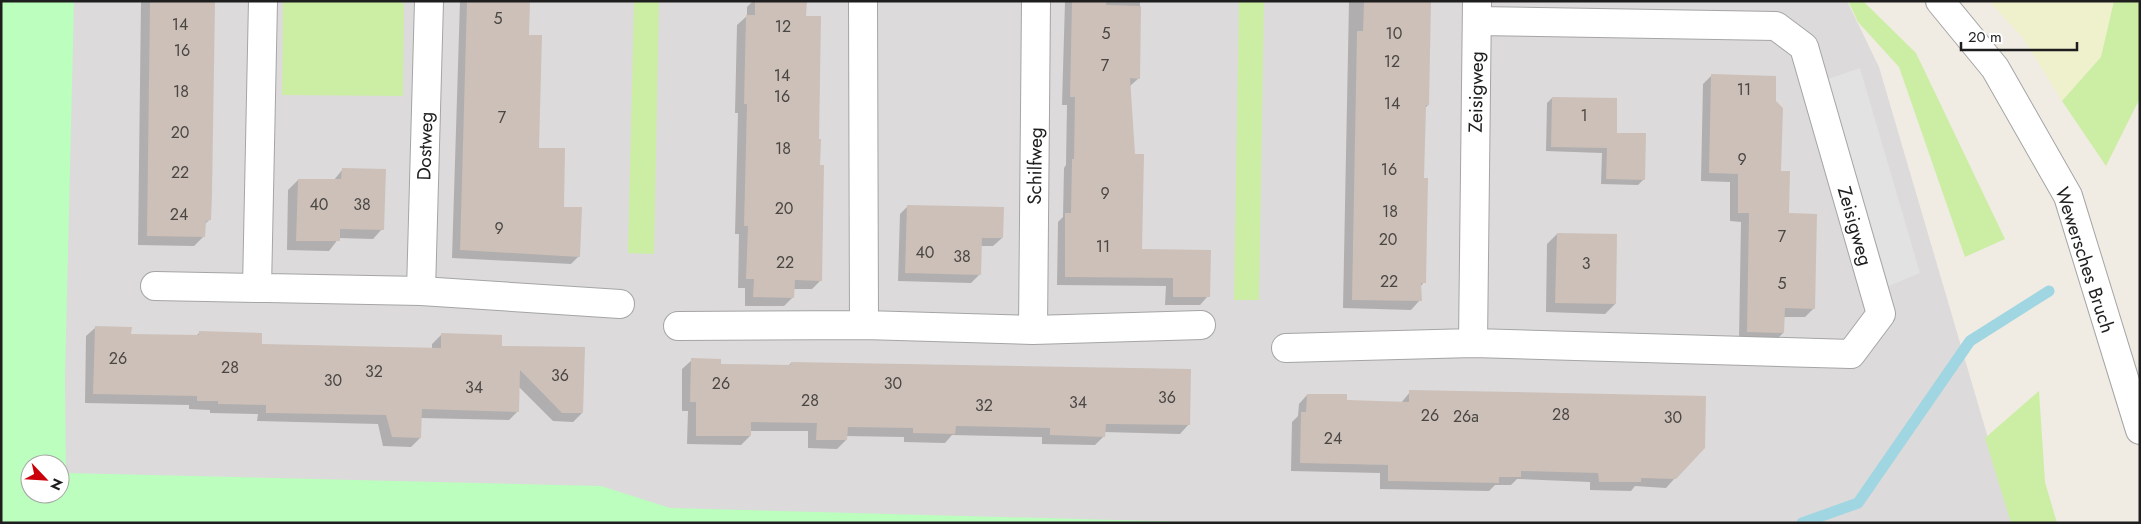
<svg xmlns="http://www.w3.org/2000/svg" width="2141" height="524" font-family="Jost,sans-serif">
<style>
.residential{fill:#dcdadb;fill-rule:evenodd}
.farmland{fill:#eff0cc}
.grass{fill:#cceea4}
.park{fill:#bbfebd;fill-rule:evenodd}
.parking{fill:#e2e2e2}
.shadow{fill:#0003}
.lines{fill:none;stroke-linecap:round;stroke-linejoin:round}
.stream{stroke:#9fd6e1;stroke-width:11}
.building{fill:#ccc0b8}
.minor-casing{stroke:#a5a5a5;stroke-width:30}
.minor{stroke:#fff;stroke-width:28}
.labels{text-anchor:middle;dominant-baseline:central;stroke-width:5;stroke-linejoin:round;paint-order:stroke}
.number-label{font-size:16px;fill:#4a4644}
.street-label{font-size:19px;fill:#1e1e1e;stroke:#fff}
</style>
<rect width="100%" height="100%" fill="#f0ebe3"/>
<!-- residential -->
<path class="residential" d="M1 1H1847L1879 67 2013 523H1ZM30 464H60V494H30Z"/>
<!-- farmland -->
<path class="farmland" d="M1989 1H2114L2101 57 2062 101 2023 38Z"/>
<!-- grass -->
<path class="grass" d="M283 1H401L404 5 403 96 282 95Z
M634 1H659L654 254 628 253Z
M1239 1H1264L1259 300H1234Z
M1848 1H1863L1916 53 2005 239 1965 257 1899 67 1858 22Z
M2114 1H2140V98L2106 166 2062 101 2101 57Z
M2039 391 2045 482 2057 523H2011L1985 438Z"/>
<!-- park -->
<path class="park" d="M1 1H74L65 379 66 473 601 486 670 508 1226 523H1ZM30 464H60V494H30Z"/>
<!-- parking -->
<path class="parking" d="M1860 68 1920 273 1889 286 1828 79Z"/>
<!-- shadow -->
<path class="shadow" d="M141 1H210L209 220 204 225V236L194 246 138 245Z
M460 1H528V36L538 149 563 208 579 256 571 264 452 258Z
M753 1H806L805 17 818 140 821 280 812 289H793V297L784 306H745V288H738L739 234H735L738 113H735L737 25 747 16V7Z
M1065 1H1140L1139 78 1130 86 1140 250 1208 296 1200 305H1165L1166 286 1057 285 1058 222 1063 217 1064 168 1066 165 1067 105H1062Z
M1349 1H1426L1428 105 1425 108 1423 179 1424 282 1420 287V300L1411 310 1343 308Z
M1712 75 1774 102 1780 173 1788 214 1814 308 1805 317H1784L1783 333 1775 341 1739 340 1741 222 1730 221V182L1701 181 1703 84Z
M1552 98 1616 134 1644 179 1638 185 1601 184 1602 153 1546 151 1547 103Z
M343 169 382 229 373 239 339 238 329 251 287 250 288 190 298 180 333 181Z
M908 206 1002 238 993 246H980V274L971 283 898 281 900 214Z
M1557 234 1615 304 1605 314 1546 312 1547 244Z
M95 328 130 336H196L199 333 261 346 432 349V344L441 335 501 348 582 413 573 422 553 421 518 386V411L509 420 421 418 420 438 411 447 383 446 378 424 257 421 258 414 210 413V410L189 409V405L85 403 86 336Z
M692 360 720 366H788L791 363 1189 424 1180 434 1104 432V436L1095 445 1042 444V437L952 435 945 443 904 442V437L846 436V440L837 449 808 448V431H750V436L741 445 687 444 688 411H682V369Z
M1410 392 1675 478 1666 488 1635 486 1631 491 1590 490V482L1517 479 1511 485H1495L1489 491 1380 489V473L1291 471 1292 422 1298 416 1299 404 1307 395 1345 401 1401 403Z"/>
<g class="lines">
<!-- stream -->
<path class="stream" d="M1802 523 1858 503 1970 341 2049 291"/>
</g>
<!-- building -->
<path class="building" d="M150 1 215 2 212 193 211 220 206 221 205 237 147 236Z
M467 1H530L529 35H542L539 148H565L564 207H582L580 257 460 250Z
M755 1H807L806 16H821L819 139H821L820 165H824L822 281 795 280 794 298 753 297 754 279H746L748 226H744L747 104H744L746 15H755Z
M1072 1H1106V5L1141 6 1140 79 1130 78 1135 154H1144L1142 249 1211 250 1210 297H1173V278L1065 277V213H1071L1072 159H1074L1075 97H1070Z
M1364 1H1431L1429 105H1426L1424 178H1428L1426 283H1421L1422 301 1352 300 1357 31H1363Z
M1711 74 1776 76V101L1783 108 1781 171H1790L1789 213 1817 214 1815 309 1785 308 1784 333 1747 332 1749 213H1738V174L1709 173Z
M1552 97 1617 98V133H1646L1645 180 1606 179 1607 148 1551 147Z
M342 168 386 169 384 230 340 229V241H296L298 179H341Z
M907 205 1004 207 1003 238H982L981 275 905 273Z
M1557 233 1617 234 1616 304 1555 303Z
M95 326 132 327 131 334 199 335V331L262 333V344L441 348V333L502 335V346L585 347 583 413H562L520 370 519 412 422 409 421 438 392 437 386 415 266 413V405L218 404V401H197V396L93 394Z
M691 358 721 359V364L791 365V362L1191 369 1190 425 1106 424 1105 437 1050 435V428L956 426 955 434 913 433V428L848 427 847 440H816L817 423 751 422V436H696V402H690Z
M1409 390 1706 396 1705 448 1676 479 1641 478V482H1599L1598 473 1521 471V477H1499V483L1388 481V465L1300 463 1301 412H1306L1307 394H1347V400L1409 402Z"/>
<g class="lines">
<!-- minor casing -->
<g class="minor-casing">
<path id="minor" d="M863 1 864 325
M1940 1 1995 68 2068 196 2140 430
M155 286 421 291 620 304
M257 288 263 1
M421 291 429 1
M678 326 864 325 1033 330 1201 325
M1033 330 1036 1
M1473 343 1477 1
M1286 348 1473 343 1851 354 1881 314 1804 47 1776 26 1477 21"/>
</g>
<!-- minor -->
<use href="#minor" class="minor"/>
</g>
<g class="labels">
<!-- number labels -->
<g class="number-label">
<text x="498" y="18">5</text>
<text x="180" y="24">14</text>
<text x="783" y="26">12</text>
<text x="1106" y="33">5</text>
<text x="1394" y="33">10</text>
<text x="182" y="50">16</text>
<text x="1392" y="61">12</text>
<text x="1105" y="65">7</text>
<text x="782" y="75">14</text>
<text x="1744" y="89">11</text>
<text x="181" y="91">18</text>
<text x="782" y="96">16</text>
<text x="1392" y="103">14</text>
<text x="1584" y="115">1</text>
<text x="502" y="117">7</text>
<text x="180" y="132">20</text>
<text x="783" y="148">18</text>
<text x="1742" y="159">9</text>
<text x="1389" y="169">16</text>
<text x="180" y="172">22</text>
<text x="1105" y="193">9</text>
<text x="319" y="204">40</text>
<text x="362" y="204">38</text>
<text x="784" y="208">20</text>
<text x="1390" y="211">18</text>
<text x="179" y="214">24</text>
<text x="499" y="228">9</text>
<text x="1782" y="236">7</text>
<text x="1388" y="239">20</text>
<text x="1103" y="246">11</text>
<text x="925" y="252">40</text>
<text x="962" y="256">38</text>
<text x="785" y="262">22</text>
<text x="1586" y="263">3</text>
<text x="1389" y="281">22</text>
<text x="1782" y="283">5</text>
<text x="118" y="358">26</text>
<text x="230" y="367">28</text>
<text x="374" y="371">32</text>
<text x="560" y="375">36</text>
<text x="333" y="380">30</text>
<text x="721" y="383">26</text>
<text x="893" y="383">30</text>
<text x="474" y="387">34</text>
<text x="1167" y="397">36</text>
<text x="810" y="400">28</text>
<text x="1078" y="402">34</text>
<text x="984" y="405">32</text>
<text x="1561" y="414">28</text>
<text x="1430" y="415">26</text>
<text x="1466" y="416">26a</text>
<text x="1673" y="417">30</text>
<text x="1333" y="438">24</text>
</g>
<!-- street labels -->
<g class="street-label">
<text transform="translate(1476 92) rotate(-89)">Zeisigweg</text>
<text transform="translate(425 146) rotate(-88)">Dostweg</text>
<text transform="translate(1035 166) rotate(-89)">Schilfweg</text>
<text transform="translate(1855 226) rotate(74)">Zeisigweg</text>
<text transform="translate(2085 260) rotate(72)">Wewersches Bruch</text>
</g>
</g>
<!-- border -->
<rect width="2141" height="524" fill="none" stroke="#1e1e1e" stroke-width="5"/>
<!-- north arrow -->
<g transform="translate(45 479) rotate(115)"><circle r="24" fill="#ffffff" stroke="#a5a5a5"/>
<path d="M0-4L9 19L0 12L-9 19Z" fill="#cb000b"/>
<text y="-8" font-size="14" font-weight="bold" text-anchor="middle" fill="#1e1e1e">N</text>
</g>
<!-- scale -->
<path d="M1961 42v8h116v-8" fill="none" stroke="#1e1e1e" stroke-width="2.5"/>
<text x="1968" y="42" font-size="15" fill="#1e1e1e" stroke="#ffffff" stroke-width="4" paint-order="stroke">20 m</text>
</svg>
